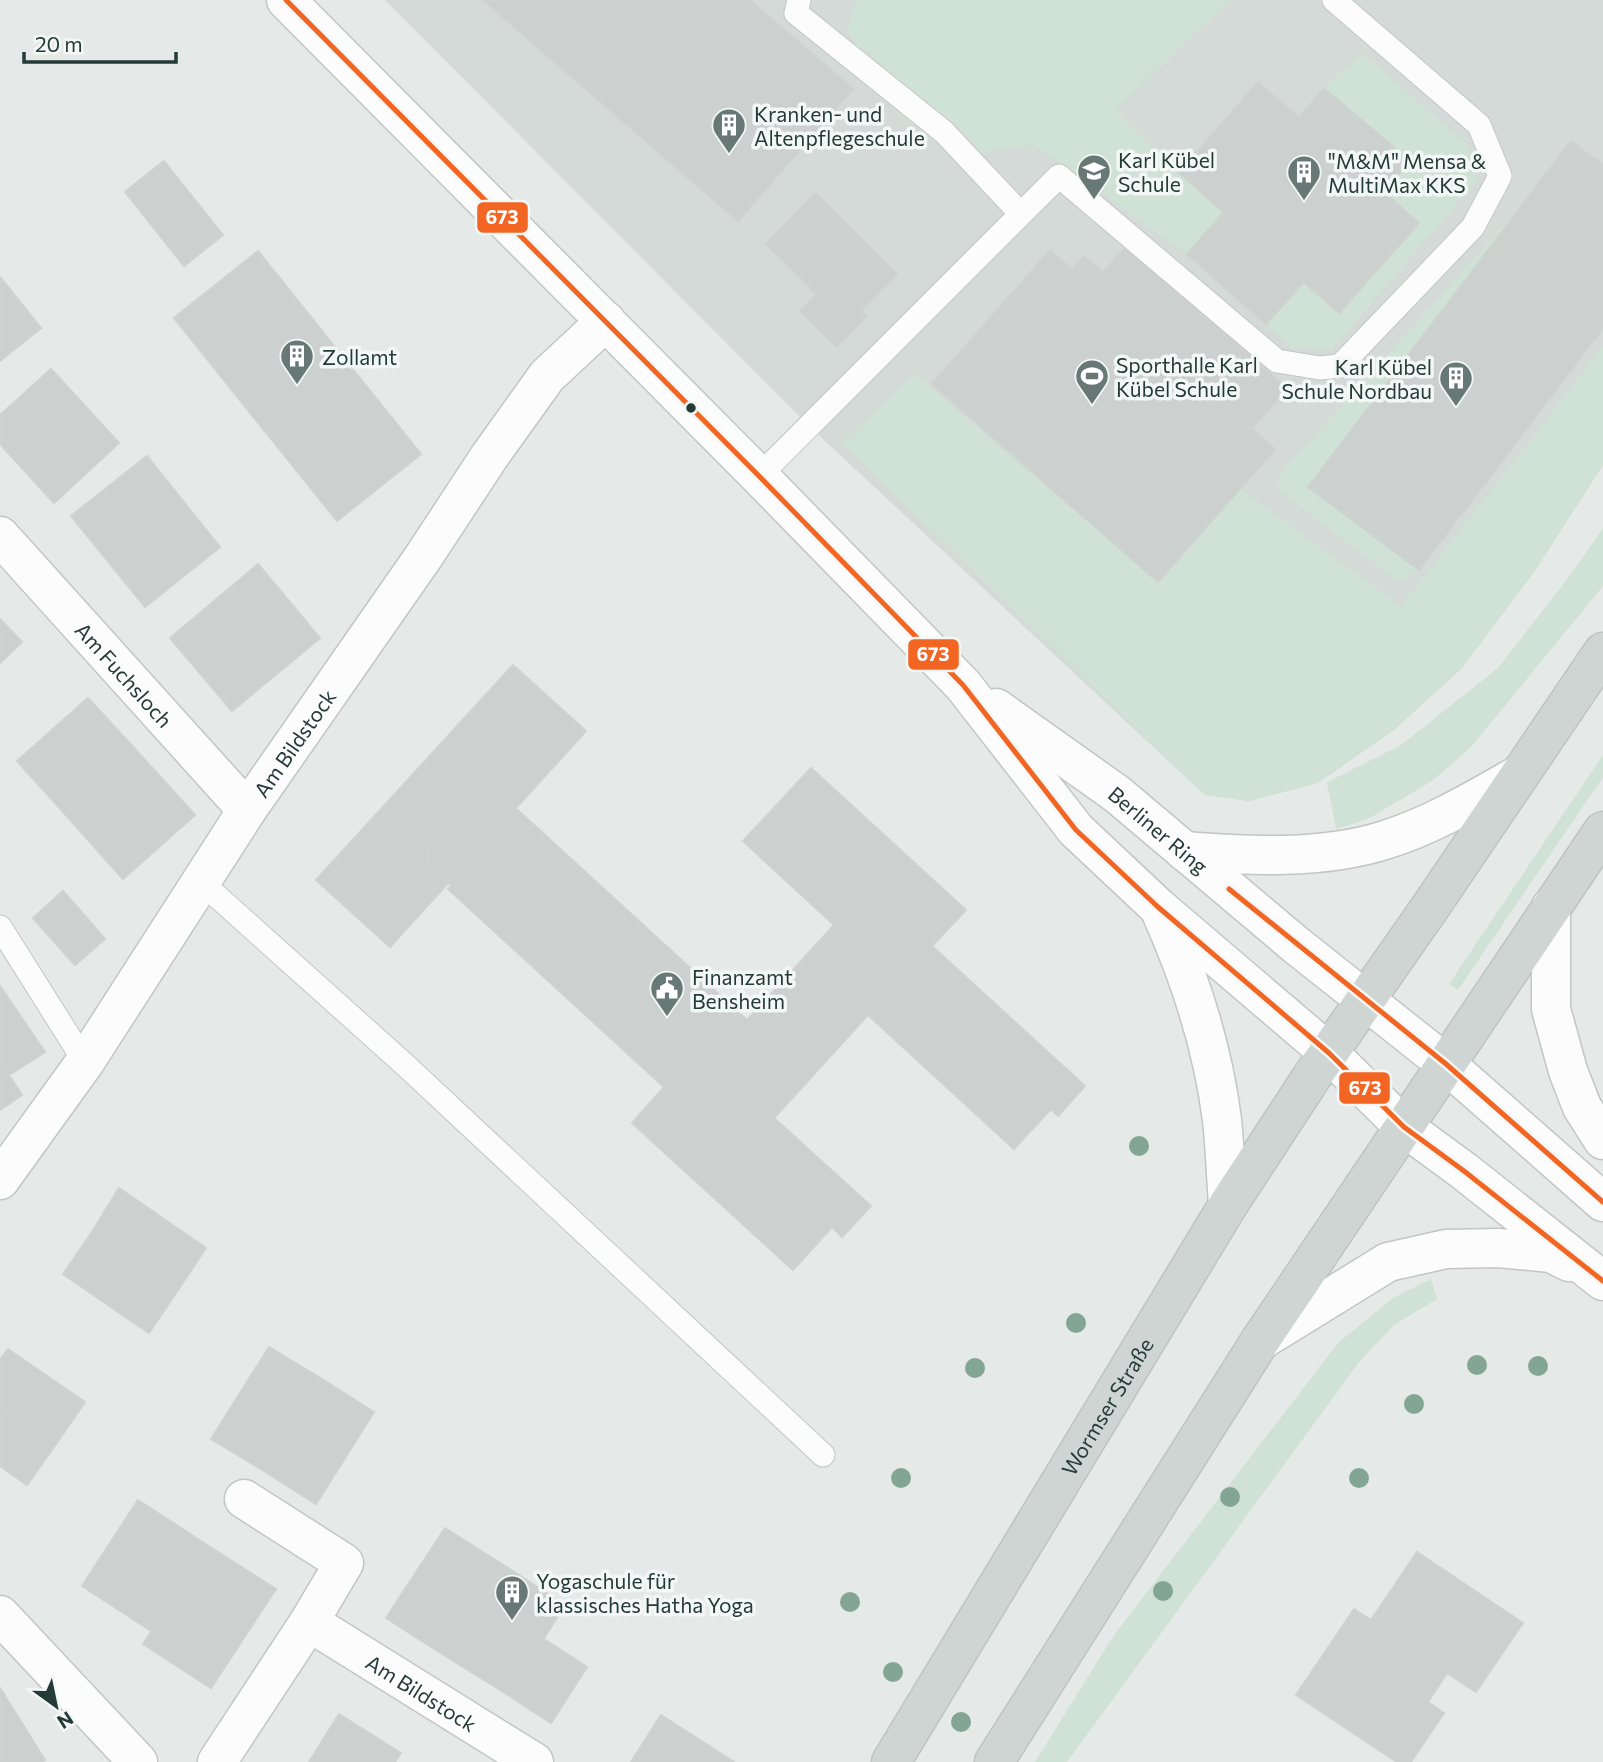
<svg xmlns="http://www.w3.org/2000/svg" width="1603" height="1762" font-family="Commissioner,sans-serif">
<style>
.built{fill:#d3dad7}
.green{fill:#d0e1d6}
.building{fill:#ccd1cf;stroke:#ced2d0;stroke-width:2}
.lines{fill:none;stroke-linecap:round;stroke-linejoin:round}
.service-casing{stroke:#c2c6c4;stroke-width:25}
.minor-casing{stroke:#c2c6c4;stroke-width:41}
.tertiary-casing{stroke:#c2c6c4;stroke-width:41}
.primary-casing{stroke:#bdc5c3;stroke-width:41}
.service{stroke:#fbfcfb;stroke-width:23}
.minor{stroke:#fbfcfb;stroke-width:38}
.tertiary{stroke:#fbfcfb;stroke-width:38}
.primary{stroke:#ced5d3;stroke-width:38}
.bus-1-casing{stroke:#f3f8f6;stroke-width:10}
.bus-1{stroke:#f26522;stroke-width:5}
.tree{fill:#83a593}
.bus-dot{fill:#253b37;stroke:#f3f8f6;stroke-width:2.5}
.labels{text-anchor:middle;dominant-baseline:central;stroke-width:7;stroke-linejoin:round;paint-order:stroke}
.poi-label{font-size:21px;fill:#253b37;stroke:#f3f8f6;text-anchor:start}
.street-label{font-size:21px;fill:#253b37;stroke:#f3f8f6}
.line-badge{stroke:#f3f8f6;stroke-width:2.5}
.badge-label{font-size:19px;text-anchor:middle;font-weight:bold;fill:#fff}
</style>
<rect width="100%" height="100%" fill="#e5e9e7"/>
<!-- built -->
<path class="built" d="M385 0H1603V465L1534 572 1462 668 1395 729 1318 783 1249 801 1205 795 809 426Z"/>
<!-- green -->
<path class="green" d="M856 0H1230L1115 110 1179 173 1224 212 1187 254 1032 144 956 157 894 111 847 29Z
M1362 53 1467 144 1477 180 1331 350 1292 348 1266 324 1304 282 1418 223 1384 192 1410 161 1324 88Z
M1524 203 1308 487 1419 570 1399 582 1277 489 1282 472Z
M1603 347V465L1534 572 1462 668 1395 729 1318 783 1249 801 1205 795 842 443 915 374 1158 582 1240 489 1401 606Z
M1603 528V586L1471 747 1432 781 1368 819 1336 829 1327 782 1401 745 1498 668 1572 573Z
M1603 755V777L1458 990 1449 984Z
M1431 1279 1437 1299 1394 1325 1359 1362 1067 1762H1035L1114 1635 1338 1343 1393 1298Z"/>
<!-- building -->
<path class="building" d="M483 0H750L853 89 738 221Z
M1258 82 1419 223 1339 313 1179 173Z
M1324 88 1410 161 1384 192 1299 118Z
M1571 141 1603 165V328L1419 570 1308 487Z
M164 161 223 235 184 266 125 192Z
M815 193 897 274 861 311 867 316 837 347 800 311 817 294 766 244Z
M1224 212 1304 282 1266 324 1187 254Z
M1125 248 1287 388 1252 429 1071 270 1084 256 1103 272Z
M1050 250 1275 449 1158 582 932 384Z
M258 251 421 454 337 521 174 318Z
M0 277 41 328 0 361Z
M51 369 119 443 54 503 0 444V415Z
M147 456 220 547 145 607 71 516Z
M258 564 320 638 232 711 170 638Z
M0 619 22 642 0 663Z
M513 665 586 731 516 808 496 790 468 821 474 826 460 840 454 835 441 836 428 849V864L449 882 390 947 316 880Z
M88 698 136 750 65 814 17 761Z
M136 750 195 815 123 879 65 814Z
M811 768 966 910 932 946 1085 1086 1058 1116 1051 1109 1014 1149 868 1015 774 1118 871 1206 842 1237 832 1227 793 1270 632 1123 664 1087 448 889 451 885 428 864V849L441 836 454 835 460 840 474 826 468 821 496 790 747 1020 834 925 743 841Z
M63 891 105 939 75 965 33 918Z
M0 986 45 1052 9 1075 0 1061Z
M0 1061 22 1095 0 1110Z
M119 1188 206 1248 178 1290 92 1232Z
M92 1232 178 1290 149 1333 63 1274Z
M269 1347 322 1379 264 1471 211 1439Z
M8 1349 85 1402 56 1444 0 1405V1360Z
M322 1379 374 1412 316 1504 264 1471Z
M0 1405 56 1444 27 1485 0 1466Z
M138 1500 210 1547 151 1631 82 1586Z
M445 1528 505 1566 447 1657 386 1618Z
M210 1547 276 1589 211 1688 143 1644Z
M1417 1552 1523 1623 1476 1692 1447 1673 1428 1702 1444 1713 1411 1762H1397L1296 1695 1354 1609 1371 1620Z
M505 1566 565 1605 508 1695 447 1657Z
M544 1639 587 1667 551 1723 508 1695Z
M0 1688 45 1760 41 1762H0Z
M339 1714 401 1753 395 1762H309Z
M661 1715 734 1762H631Z"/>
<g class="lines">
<!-- service casing -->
<g class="service-casing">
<path id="service" d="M799 0 796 13 944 132 1021 214
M759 476 1059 176 1277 361 1320 368 1340 366 1473 227 1500 176 1479 125 1334 0
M201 882 403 1063 823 1455
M0 927 85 1062"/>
</g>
<!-- minor casing -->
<g class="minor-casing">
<g id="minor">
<path id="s1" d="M0 536 247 810"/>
<path id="s2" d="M0 1180 85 1062 247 810 424 556 489 457 547 376 606 321"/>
<path d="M0 1615 138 1762"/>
<path id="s3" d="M309 1622 534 1762"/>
<path d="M217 1762 309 1622 344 1563 244 1499"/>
</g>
</g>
<!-- tertiary casing -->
<g class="tertiary-casing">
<g id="tertiary">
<path d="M286 0 759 476 963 685 1076 830 1158 907 1329 1053 1404 1127 1464 1171 1603 1281"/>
<path id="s4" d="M996 708 1117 794 1296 945 1446 1064 1603 1202"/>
<path d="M1184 851C1249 856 1322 860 1385 840 1433 825 1476 799 1520 774"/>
<path d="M1551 907V1009L1568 1071 1582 1107 1603 1140"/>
<path d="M1162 915C1191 980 1213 1049 1222 1120 1225 1148 1226 1177 1228 1205"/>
<path d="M1260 1341 1388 1262 1446 1249 1498 1248 1551 1253 1569 1262"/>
</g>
</g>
<!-- primary casing -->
<g class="primary-casing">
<g id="primary">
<path id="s5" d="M891 1762 1228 1205 1313 1075 1429 909 1603 652"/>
<path d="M994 1762 1260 1341 1603 831"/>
</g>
</g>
<!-- service -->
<use href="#service" class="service"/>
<!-- minor -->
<use href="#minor" class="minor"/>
<!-- tertiary -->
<use href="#tertiary" class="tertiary"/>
<!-- primary -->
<use href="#primary" class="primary"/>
<!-- bus-1 casing -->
<g class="bus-1-casing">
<path id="bus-1" d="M286 0 759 476 963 685 1076 830 1158 907 1329 1053 1404 1127 1464 1171 1603 1281
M1229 889 1446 1064 1603 1202"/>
</g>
<!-- bus-1 -->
<use href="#bus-1" class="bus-1"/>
</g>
<!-- trees -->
<g class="tree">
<circle cx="1139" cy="1146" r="10"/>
<circle cx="1076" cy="1323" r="10"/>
<circle cx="1477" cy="1365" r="10"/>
<circle cx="1538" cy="1366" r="10"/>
<circle cx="975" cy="1368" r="10"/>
<circle cx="1414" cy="1404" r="10"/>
<circle cx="901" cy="1478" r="10"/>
<circle cx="1359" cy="1478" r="10"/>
<circle cx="1230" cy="1497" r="10"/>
<circle cx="1163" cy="1591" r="10"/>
<circle cx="850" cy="1602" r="10"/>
<circle cx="893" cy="1672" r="10"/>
<circle cx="961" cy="1722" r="10"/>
</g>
<!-- icons -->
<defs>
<g id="building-pin" transform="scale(1.75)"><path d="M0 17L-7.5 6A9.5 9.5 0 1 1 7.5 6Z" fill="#687875" stroke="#f3f8f6"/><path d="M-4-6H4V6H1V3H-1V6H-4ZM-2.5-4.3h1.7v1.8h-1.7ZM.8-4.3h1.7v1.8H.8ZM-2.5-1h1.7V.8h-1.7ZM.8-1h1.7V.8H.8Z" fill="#fff"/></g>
<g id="school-pin" transform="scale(1.75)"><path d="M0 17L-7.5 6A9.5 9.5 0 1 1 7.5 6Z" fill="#687875" stroke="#f3f8f6"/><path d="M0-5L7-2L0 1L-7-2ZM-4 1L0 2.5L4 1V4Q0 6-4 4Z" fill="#fff"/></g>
<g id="stadium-pin" transform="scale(1.75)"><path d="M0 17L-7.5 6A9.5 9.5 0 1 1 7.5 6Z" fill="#687875" stroke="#f3f8f6"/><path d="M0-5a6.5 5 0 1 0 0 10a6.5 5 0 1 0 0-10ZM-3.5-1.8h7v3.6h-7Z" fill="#fff"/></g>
<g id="civic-pin" transform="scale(1.75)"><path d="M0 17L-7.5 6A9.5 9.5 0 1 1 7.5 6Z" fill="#687875" stroke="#f3f8f6"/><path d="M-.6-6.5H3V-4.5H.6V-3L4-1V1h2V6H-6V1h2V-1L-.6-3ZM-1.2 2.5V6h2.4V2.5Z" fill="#fff"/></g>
</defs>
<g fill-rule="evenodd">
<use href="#building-pin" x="729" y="125"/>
<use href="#school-pin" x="1094" y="171"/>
<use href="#building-pin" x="1304" y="172"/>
<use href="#building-pin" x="297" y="356"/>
<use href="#stadium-pin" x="1092" y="376"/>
<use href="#building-pin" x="1456" y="378"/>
<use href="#civic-pin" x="667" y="988"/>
<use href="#building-pin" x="512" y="1592"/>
</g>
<!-- markers -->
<circle class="bus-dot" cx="691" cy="408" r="6"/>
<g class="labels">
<!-- poi labels -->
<g class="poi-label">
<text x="754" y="113">Kranken- und<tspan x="754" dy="24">Altenpflegeschule</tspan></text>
<text x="1118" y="159">Karl Kübel<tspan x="1118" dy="24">Schule</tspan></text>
<text x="1328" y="160">"M&amp;M" Mensa &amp;<tspan x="1328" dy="24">MultiMax KKS</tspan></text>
<text x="322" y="356">Zollamt</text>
<text x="1116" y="364">Sporthalle Karl<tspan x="1116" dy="24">Kübel Schule</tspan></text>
<text x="1432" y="366" text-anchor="end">Karl Kübel<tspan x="1432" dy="24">Schule Nordbau</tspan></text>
<text x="692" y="976">Finanzamt<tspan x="692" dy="24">Bensheim</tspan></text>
<text x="536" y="1580">Yogaschule für<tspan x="536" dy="24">klassisches Hatha Yoga</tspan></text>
</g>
<!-- street labels -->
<g class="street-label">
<text stroke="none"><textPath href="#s1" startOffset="186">Am Fuchsloch</textPath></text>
<text stroke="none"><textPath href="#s2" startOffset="527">Am Bildstock</textPath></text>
<text stroke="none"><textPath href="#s4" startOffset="203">Berliner Ring</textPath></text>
<text stroke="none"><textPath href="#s5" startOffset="416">Wormser Straße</textPath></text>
<text stroke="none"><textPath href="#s3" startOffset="133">Am Bildstock</textPath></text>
</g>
</g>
<g class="line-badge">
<rect x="476" y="201" width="53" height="33" rx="7" fill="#f26522"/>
<rect x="907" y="638" width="53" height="33" rx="7" fill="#f26522"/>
<rect x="1338" y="1071" width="53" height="34" rx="7" fill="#f26522"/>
</g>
<g class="badge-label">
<text x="502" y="224">673</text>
<text x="933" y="661">673</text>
<text x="1365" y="1095">673</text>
</g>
<!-- north arrow -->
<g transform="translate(56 1706) rotate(147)" stroke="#f3f8f6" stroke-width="5" paint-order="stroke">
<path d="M0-5L12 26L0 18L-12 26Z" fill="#253b37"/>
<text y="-10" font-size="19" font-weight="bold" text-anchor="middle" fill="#253b37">N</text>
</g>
<!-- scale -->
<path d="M24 52v10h152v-10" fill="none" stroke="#253b37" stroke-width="3.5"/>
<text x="35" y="52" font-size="21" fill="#253b37" stroke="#f3f8f6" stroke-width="5" paint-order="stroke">20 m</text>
</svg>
